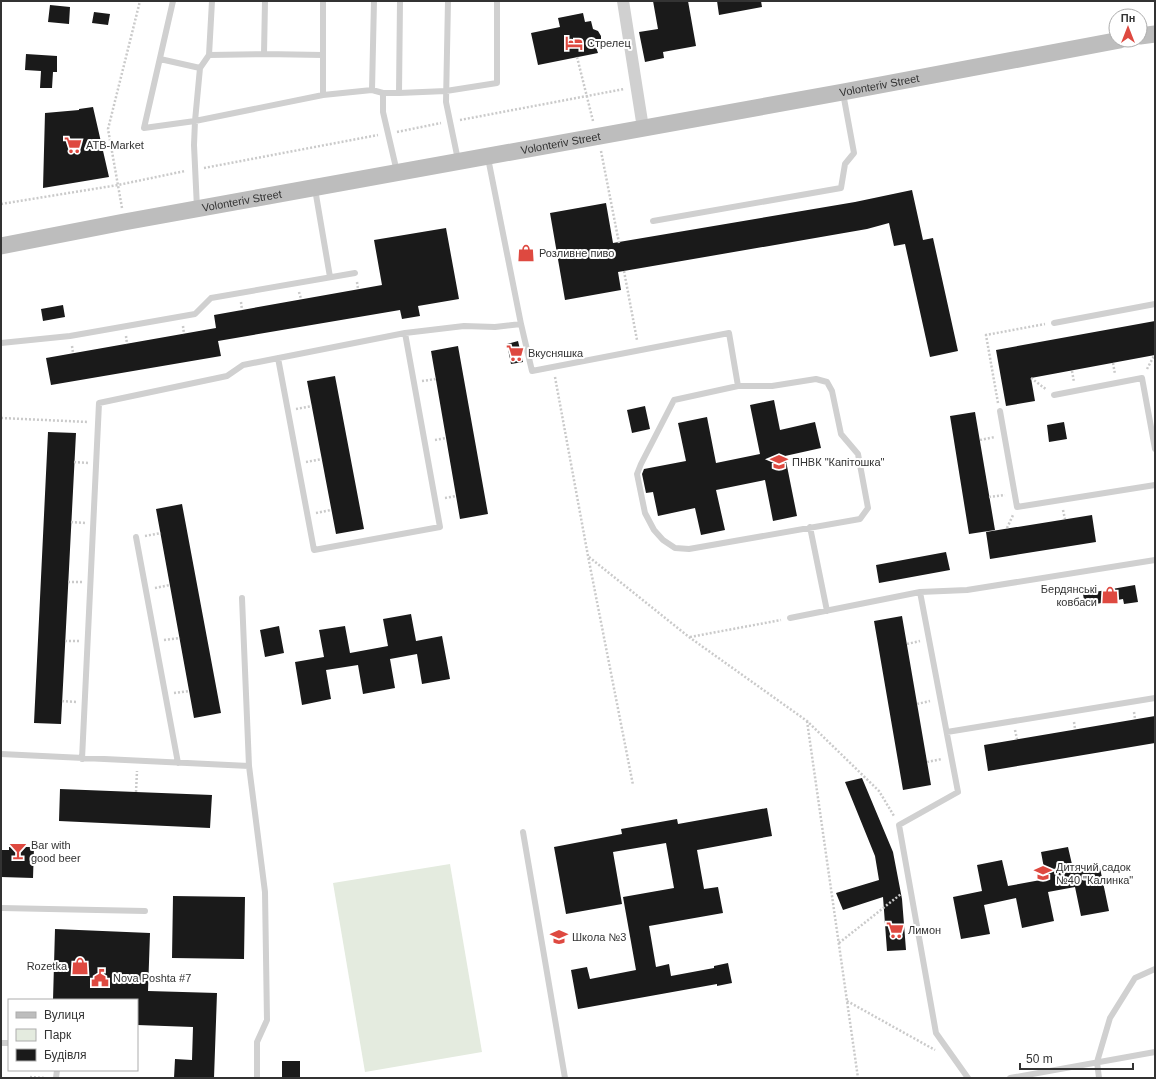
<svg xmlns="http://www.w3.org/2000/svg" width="1156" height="1079" font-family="Helvetica,sans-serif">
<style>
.green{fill:#e4ebdf}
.building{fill:#1a1a1a}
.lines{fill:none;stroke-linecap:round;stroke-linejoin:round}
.path{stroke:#cacaca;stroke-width:2.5;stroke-dasharray:2 2;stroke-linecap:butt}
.lane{stroke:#d0d0d0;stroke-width:6}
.street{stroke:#d0d0d0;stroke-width:12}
.secondary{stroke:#bdbdbd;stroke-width:17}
.labels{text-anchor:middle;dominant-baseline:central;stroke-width:4;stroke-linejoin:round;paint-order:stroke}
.poi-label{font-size:11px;fill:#333;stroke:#fff;text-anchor:start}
.street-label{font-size:11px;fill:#333;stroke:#fff}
</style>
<rect width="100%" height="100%" fill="#fff"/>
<!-- green -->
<path class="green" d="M450 864 482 1052 365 1072 333 883Z"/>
<!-- building -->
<path class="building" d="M653 1H688L696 46 663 52 664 58 645 62 639 32 658 29Z
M717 1H761L762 7 719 15Z
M50 5 70 7 69 24 48 22Z
M94 12 110 14 108 25 92 23Z
M583 13 585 22 591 21 593 29 598 31 601 36V42L596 47 598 53 538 65 531 33 560 27 558 18Z
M26 54 57 56V72H53L52 88H40L41 71 25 70Z
M93 107 109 177 43 188 45 113 79 110V109Z
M912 190 923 240 933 238 958 351 930 357 905 244 894 246 889 223 867 229 618 272 621 290 565 300 550 213 606 203 613 243 855 202Z
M446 228 459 299 418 306 420 316 402 319 400 310 218 341 221 356 51 385 46 358 216 328 214 315 382 285 374 240Z
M63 305 65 317 43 321 41 309Z
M1155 321V355L1031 378 1035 401 1006 406 996 350Z
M518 341 523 362 511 364 507 344Z
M458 346 488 514 460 519 431 351Z
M335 376 364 529 336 534 307 381Z
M774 400 780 430 815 422 821 448 785 456 797 516 773 521 765 480 716 490 725 530 701 535 695 508 658 516 653 492 646 493 642 474 644 469 686 461 678 423 707 417 716 463 760 454 750 405Z
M645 406 650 429 632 433 627 410Z
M975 412 995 530 969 534 950 416Z
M1064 422 1067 439 1049 442 1047 425Z
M48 432 76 433 61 724 34 723Z
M182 504 221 713 194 718 156 509Z
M1092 515 1096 542 990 559 986 532Z
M946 552 950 570 879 583 876 565Z
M1135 585 1138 602 1124 604 1123 599 1085 606 1083 594Z
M411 614 416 641 442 636 450 679 422 684 417 654 390 659 395 688 363 694 358 665 326 670 331 699 302 705 295 662 324 657 319 630 345 626 350 653 388 646 383 619Z
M902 616 931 785 903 790 874 621Z
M279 626 284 653 265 657 260 630Z
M1155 716V743L988 771 984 745Z
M862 778 893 852 902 899 906 950 887 951 883 897 843 910 836 893 879 880 875 856 845 782Z
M60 789 212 795 210 828 59 821Z
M767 808 772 836 697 850 704 889 718 887 723 913 649 926 656 967 669 964 671 976 714 968V966L728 963 732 983 717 986V984L578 1009 571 970 587 967 590 979 636 970 623 897 674 888 666 843 613 852 622 904 566 914 554 847 622 834 621 829 677 819 678 824Z
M9 847H34L33 878 1 877V850H9Z
M1068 847 1074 873 1100 868 1109 911 1081 916 1075 887 1048 892 1054 921 1022 928 1016 898 984 905 990 934 961 939 953 897 982 891 977 865 1002 860 1008 886 1046 879 1041 852Z
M173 896 245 897 244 959 172 958Z
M55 929 150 933 148 991 217 993 214 1078H174L175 1059 192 1060 193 1027 137 1025V1000H53Z
M282 1061H300V1078H282Z"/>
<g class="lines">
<!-- path -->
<path class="path" d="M577 57 593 121
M460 120 624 89
M397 132 441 123
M601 151 619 243
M204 168 378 135
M1 204 118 185 185 171
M122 208 108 129 140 1
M624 271 637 340
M357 282 358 289
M299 292 301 299
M241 302 242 310
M183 326 184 334
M126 336 127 344
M72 346 73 353
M1113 363 1115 374
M1147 369 1154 356
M1072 371 1074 382
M555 377 588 556 633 785
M1031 378 1047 390
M422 381 436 379
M998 403 986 335 1045 324
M296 409 312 406
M1 418 88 422
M435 440 446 438
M980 440 995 437
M74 462 88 463
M306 462 322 459
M989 497 1005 495
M445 498 456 496
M1063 510 1065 519
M316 513 331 510
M71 522 85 523
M1007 528 1013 515
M145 536 161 533
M589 557 689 637 807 721 879 791 894 816
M68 582H82
M155 588 170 585
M690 637 781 620
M164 640 180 638
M65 641H79
M907 644 920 641
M174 693 189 691
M62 701 76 702
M917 704 930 701
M1134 712 1135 719
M807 721 858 1078
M1074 722 1075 729
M1015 730 1017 739
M927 762 942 759
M136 792 137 771
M839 943 901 894
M847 1001 935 1050
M30 1077 46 1078"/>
<!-- lane -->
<path class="lane" d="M173 1 144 128 195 121 323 95 372 90 383 93H399L400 1
M448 1 446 102 458 160
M264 54 265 1
M209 55 264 54 323 55
M160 59 200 68
M372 90 374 1
M383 93V112L397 172
M399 93 446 91 497 83V1
M323 95V1
M488 158 521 324 532 371 729 333 738 386
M315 189 330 277
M197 208 194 145 195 121 200 68 209 55 212 1
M653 221 841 188 845 164 854 153 843 93
M1054 323 1155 304
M1 343 70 336 195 314 211 298 355 273
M278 358 314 550 440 527 405 333
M816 379 827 382 832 391 841 434 858 454 868 508 860 519 689 549 675 548 663 540 654 530 645 513 637 474 641 464 674 400 738 386H772Z
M1054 395 1142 378 1155 449
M1000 411 1017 507 1155 485
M810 527 827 611
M136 537 178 763
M242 598 249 766 265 892 267 1020 257 1042V1078
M790 618 920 592
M947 732 1155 698
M1 754 249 766
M82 759 99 403 227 376 243 365 405 333 464 326 495 327 521 324
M523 832 565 1078
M1 908 145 911
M1 1043H9
M56 1078 57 1070
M968 1078 936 1033 899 825 958 792 920 592 967 590 1155 560
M1010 1078 1155 1052
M1099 1078 1097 1062 1110 1018 1135 978 1155 969"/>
<!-- street -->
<path class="street" d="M623 1 643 128"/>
<!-- secondary -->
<g class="secondary">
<path d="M1140 36 1155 34"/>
<path id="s1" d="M1 246 124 222 843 92 1120 40"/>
</g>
</g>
<!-- icons -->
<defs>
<g id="hotel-bare" transform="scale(1.38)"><path d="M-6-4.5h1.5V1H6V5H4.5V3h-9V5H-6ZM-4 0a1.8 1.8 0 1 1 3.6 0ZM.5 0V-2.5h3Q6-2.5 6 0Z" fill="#de4940" stroke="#fff" stroke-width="2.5" paint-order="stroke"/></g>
<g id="supermarket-bare" transform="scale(1.38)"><path d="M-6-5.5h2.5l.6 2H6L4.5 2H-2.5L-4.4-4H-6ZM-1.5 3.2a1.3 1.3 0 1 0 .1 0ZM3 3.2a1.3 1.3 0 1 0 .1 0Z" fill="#de4940" stroke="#fff" stroke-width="2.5" paint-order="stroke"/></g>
<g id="shop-bare" transform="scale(1.38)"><path d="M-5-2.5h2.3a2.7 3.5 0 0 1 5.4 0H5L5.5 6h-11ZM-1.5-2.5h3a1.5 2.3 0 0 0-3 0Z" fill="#de4940" stroke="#fff" stroke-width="2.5" paint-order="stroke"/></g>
<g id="school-bare" transform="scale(1.38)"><path d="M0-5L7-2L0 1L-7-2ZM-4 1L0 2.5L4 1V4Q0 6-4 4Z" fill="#de4940" stroke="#fff" stroke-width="2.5" paint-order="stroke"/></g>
<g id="bar-bare" transform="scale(1.38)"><path d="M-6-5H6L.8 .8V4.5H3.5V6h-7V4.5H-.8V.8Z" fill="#de4940" stroke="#fff" stroke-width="2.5" paint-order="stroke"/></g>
<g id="civic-bare" transform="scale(1.38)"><path d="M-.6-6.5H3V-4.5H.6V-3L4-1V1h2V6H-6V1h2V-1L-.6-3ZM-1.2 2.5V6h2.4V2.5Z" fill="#de4940" stroke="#fff" stroke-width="2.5" paint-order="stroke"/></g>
</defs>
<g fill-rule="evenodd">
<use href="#hotel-bare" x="574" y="43"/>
<use href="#supermarket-bare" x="73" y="145"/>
<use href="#shop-bare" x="526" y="253"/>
<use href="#supermarket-bare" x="515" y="353"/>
<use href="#school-bare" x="779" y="462"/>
<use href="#shop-bare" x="1110" y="595"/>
<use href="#bar-bare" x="18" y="851"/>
<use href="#school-bare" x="1043" y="873"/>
<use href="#supermarket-bare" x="895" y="930"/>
<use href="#school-bare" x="559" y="937"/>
<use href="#shop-bare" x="80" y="966"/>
<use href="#civic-bare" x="100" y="978"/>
</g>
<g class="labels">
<!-- poi labels -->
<g class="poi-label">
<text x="587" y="43">Стрелец</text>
<text x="86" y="145">ATB-Market</text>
<text x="539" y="253">Розливне пиво</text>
<text x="528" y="353">Вкусняшка</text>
<text x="792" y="462">ПНВК "Капітошка"</text>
<text x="1097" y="589" text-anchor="end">Бердянські<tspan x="1097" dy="13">ковбаси</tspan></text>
<text x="31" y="845">Bar with<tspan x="31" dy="13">good beer</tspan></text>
<text x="1056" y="867">Дитячий садок<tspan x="1056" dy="13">№40 "Калинка"</tspan></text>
<text x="908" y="930">Лимон</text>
<text x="572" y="937">Школа №3</text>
<text x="67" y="966" text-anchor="end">Rozetka</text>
<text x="113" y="978">Nova Poshta #7</text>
</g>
<!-- street labels -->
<g class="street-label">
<text stroke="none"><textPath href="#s1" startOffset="893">Volonteriv Street</textPath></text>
<text stroke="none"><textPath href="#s1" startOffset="569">Volonteriv Street</textPath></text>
<text stroke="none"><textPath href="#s1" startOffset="245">Volonteriv Street</textPath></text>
</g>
</g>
<!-- border -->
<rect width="1156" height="1079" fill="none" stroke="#333333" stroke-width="4"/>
<!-- legend -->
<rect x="8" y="999" width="130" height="72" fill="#ffffff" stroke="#adadad"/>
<rect x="16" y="1012" width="20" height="6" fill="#bdbdbd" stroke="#adadad"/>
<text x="44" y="1019" font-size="12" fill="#333333">Вулиця</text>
<rect x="16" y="1029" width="20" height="12" fill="#e4ebdf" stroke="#adadad"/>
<text x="44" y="1039" font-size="12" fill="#333333">Парк</text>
<rect x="16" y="1049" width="20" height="12" fill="#1a1a1a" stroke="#adadad"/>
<text x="44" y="1059" font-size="12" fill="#333333">Будівля</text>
<!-- north arrow -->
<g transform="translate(1128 28)"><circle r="19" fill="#ffffff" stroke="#adadad"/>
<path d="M0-3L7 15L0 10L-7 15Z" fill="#de4940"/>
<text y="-6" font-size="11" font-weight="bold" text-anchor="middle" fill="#333333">Пн</text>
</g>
<!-- scale -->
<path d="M1020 1063v6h113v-6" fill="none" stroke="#333333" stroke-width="2"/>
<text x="1026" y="1063" font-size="12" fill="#333333" stroke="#ffffff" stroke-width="3" paint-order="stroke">50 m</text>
</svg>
